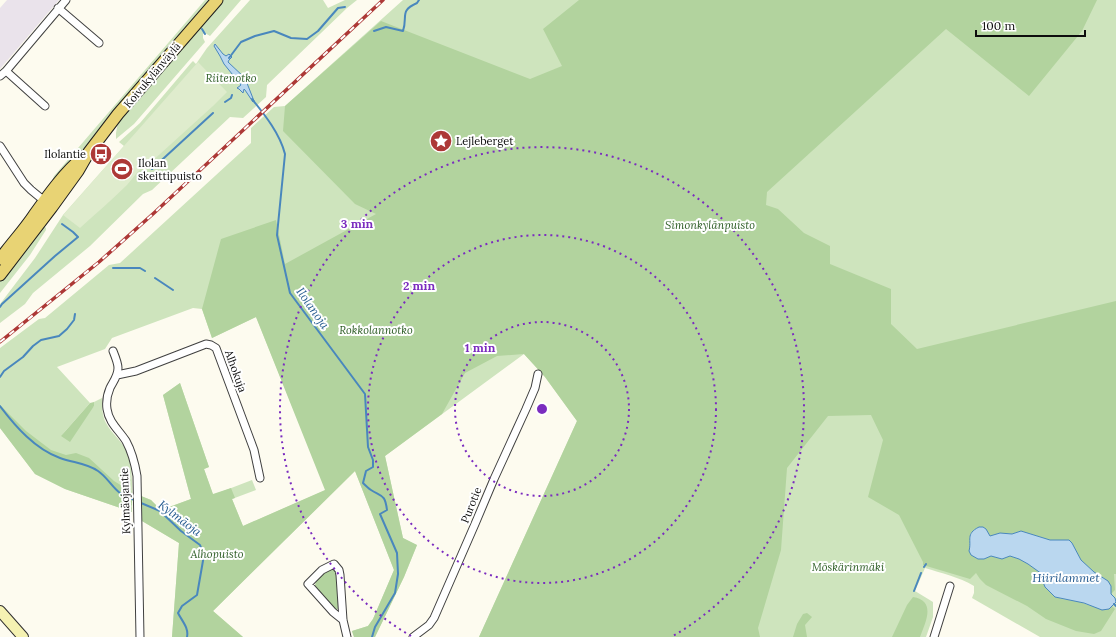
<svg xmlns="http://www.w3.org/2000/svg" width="1116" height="637" font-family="Lora,serif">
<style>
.industrial{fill:#eae3eb}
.green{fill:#cee4bd}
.forest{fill:#b2d39e}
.pitch{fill:#dfeccd}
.water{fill:#bad7ef;stroke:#4987bd}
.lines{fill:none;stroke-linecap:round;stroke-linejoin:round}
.stream{stroke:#4987bd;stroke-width:2}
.minor-casing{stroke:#404040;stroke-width:9}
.secondary-casing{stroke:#2f2f2f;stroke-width:12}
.primary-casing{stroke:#1e1e1e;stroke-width:13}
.minor{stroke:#fff;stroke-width:7}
.secondary{stroke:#f5f2b2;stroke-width:10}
.primary{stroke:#e8d374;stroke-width:11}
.rail-casing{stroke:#ad3836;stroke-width:3.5}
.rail{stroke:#fff;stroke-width:2;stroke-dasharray:6;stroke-linecap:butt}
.ring{fill:none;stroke:#7b2cbf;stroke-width:2;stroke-dasharray:2 4}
.labels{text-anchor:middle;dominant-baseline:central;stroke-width:4;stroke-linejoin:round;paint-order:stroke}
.street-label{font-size:11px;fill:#0d0d0d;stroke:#fff}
.park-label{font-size:11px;font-style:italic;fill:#2d5d25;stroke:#fff}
.poi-label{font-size:11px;fill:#0d0d0d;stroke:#fff;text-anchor:start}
.water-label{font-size:12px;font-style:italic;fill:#255b90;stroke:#fff}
.centre{fill:#7b2cbf;stroke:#fff;stroke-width:2}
.ring-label{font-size:12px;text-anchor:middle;font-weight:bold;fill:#7b2cbf;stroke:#fff;stroke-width:4;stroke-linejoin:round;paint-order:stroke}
</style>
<rect width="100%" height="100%" fill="#fdfbef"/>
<!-- industrial -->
<path class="industrial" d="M7 0H59L0 69V8Z"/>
<!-- green -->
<path class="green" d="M205 0H210L57 180 53 183 52 181 54 176Z
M223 0H241L210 36 205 33 203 34V38L205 42 134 124 116 139V133L118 122Z
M250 0H323L328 8 345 0H357L347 8 267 85 266 97 243 118 230 117 152 190 143 194 90 246 33 293 25 304 0 323V304L35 258 63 215 124 146 119 142 140 123 191 63 193 61 196 64 207 48Z
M403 0H1116V637H1040L972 598 974 593V586C959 577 941 573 925 568L915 591 933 602V617L926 637H479L577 421 545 377 524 354 385 456 403 538 417 545 404 577 375 637H354L352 631 368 626 373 619 394 570 355 471 213 611 243 637H172L179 543 142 521 141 496 151 500 161 510 191 499 163 395 180 383 209 467 204 469 213 495 252 480 256 490 232 499 243 526 326 490 256 317 212 338 202 309 193 308 112 338 105 349 57 367 90 403 61 436 94 406V402L102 398C102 406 102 416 106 423 111 433 121 440 126 450 134 470 132 491 132 512L65 489 35 474 0 428V348L39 319 45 318 109 265 120 263 251 143V128L274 107 285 106Z
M43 225 46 228V230L30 255 0 293V280Z"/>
<!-- forest -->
<path class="forest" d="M579 0H1097L1082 31 1029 96 946 29 767 192 766 205 778 209 804 233 830 246V264L891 289V324L917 349 1116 301V574H1114L1115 590 1111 594V586L1104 578 1094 572 1081 560 1072 543 1050 540 1021 531 1012 534 1000 533 990 536 986 529H975L970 534 971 555 978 559H984L991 556 1002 559 1010 556 1019 559 1028 564 1042 574 1043 577V582L1045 587 1061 599 1077 601 1088 605 1109 609 1112 606 1115 609 1101 631 1094 634 1076 631 1046 619 1027 606 986 585 980 579 976 573 970 579 923 565V562L899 515 868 497 883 440 871 415 828 416 787 468 781 550 758 628 760 637H479L577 421 545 377 524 354 497 356 465 373 442 414 385 456 403 538 417 545 404 577 375 637H354L352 631 368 626 373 619 394 570 355 471 213 611 243 637H172L179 543 142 521 141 496 151 500 161 510 191 499 163 395 180 383 209 467 204 469 213 494 231 488 235 498 232 499 243 526 325 490 256 317 212 338 202 309 221 239 276 220 285 264 376 214 355 204 283 131 285 106 381 21 530 79 562 66 543 29Z
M0 390V405L26 431 51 450 66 455 76 453 89 458 114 481 132 492V512L65 489 35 474 0 428Z
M94 402V406L70 442 61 436 90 403Z
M329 570H334L337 574 339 608 336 610H334L315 588C315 578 320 575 329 570Z
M913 597C937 601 925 623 920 637H892L907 605Z
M807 613 812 617 805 625 807 637H793L797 624 803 614Z"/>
<!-- pitch -->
<path class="pitch" d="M198 62 227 92 213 106 149 164C139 168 134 177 127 185 112 200 95 214 80 228L63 215Z"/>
<!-- water -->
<path class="water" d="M215 44 223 54 226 56 229 54 232 57 229 60 228 62 245 78 254 101 253 102 245 90 244 89 243 93 239 89 237 88 241 85 224 64 220 56 214 46Z
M979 527H983L986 529 990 536 1000 533 1012 534 1021 531 1050 540H1069L1072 543 1081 560 1094 572 1108 581 1111 586V594L1115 598 1116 602 1109 609 1102 610 1084 603 1055 597 1045 587 1043 582V577L1042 574 1028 564 1019 559 1010 556 1002 559 991 556 984 559H978L971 555 969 551C972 540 965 534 979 527Z"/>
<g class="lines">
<!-- stream -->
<path class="stream" d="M202 29 205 34
M374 31 386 27 403 31C408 16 399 11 417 3L419 0
M229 58 241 42 255 36 274 31 291 38 307 39 318 31 338 8 345 7
M252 99C265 115 280 134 285 154L277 235 290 293 365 394 368 447 373 460V467L366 471 363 483C365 485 368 488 371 490 382 497 385 494 387 510L380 514 397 553 398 574 395 593 375 627 372 637
M225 102 231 98 232 95
M152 169 213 113
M113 268H140L145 271
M155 278 173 290
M0 307 2 304 55 256 78 237 73 232 62 224
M0 377 4 371 23 357 33 346 41 340 59 336 67 329 74 320 75 314
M0 406C16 427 35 449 60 458 74 463 86 463 98 471 107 477 112 487 120 493 124 496 130 498 134 500
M141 503 160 511 181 531 200 545 204 555 197 595 182 606 178 613C182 621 189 628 187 637
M924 567 926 564
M914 591 921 573
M1114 604 1116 606"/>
<!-- minor casing -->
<g class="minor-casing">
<path id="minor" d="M58 8 99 43
M6 71 45 106
M0 76 6 71 66 0
M0 146 24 183 31 190 48 204
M113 351C115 356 118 363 118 368 118 376 113 382 110 388 107 395 106 402 107 409 109 423 119 430 126 441 132 452 135 464 137 476L140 637
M117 375 136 371 206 344 211 345 216 348 254 450 260 478
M343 620 333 612 308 584 322 570 334 564 339 570 340 575 343 620 347 637
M413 637 429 625 434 618 475 524 494 479 526 409 535 388 538 374
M934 637 950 586"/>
</g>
<!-- secondary casing -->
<g class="secondary-casing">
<path id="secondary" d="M0 611 23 637"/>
</g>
<!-- primary casing -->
<g class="primary-casing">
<path id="primary" d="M0 259C11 244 24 230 34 215 49 194 64 173 84 156
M0 275 52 207 78 171 89 152 102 135 118 114 217 0"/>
</g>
<!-- minor -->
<use href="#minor" class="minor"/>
<!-- secondary -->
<use href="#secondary" class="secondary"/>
<!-- primary -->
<use href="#primary" class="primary"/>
<!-- rail casing -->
<g class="rail-casing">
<path id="rail" d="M0 342 99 262 154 213 383 0"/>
</g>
<!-- rail -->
<use href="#rail" class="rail"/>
</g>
<!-- distance rings -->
<g class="ring">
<circle cx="542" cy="409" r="87"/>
<circle cx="542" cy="409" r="174"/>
<path d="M411 636A262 262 0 1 1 673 636"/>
</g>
<!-- icons -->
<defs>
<g id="sight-disc" transform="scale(1.15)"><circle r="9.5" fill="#ad3836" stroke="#fff"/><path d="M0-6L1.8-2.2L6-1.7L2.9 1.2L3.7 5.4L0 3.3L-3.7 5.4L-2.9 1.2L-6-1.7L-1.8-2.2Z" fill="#fff"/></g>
<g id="bus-disc" transform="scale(1.15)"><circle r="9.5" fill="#ad3836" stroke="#fff"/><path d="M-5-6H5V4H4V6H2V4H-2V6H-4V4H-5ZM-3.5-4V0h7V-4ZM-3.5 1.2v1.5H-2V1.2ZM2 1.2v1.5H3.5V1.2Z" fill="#fff"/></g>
<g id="stadium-disc" transform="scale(1.15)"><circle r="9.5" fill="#ad3836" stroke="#fff"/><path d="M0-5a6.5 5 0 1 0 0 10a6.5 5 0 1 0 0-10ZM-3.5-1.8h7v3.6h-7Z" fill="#fff"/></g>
</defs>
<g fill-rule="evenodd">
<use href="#sight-disc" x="441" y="141"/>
<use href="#bus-disc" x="101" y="154"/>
<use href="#stadium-disc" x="122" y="169"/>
</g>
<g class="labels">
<!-- street labels -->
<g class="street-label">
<text transform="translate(152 75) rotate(-50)">Koivukylänväylä</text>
<text transform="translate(236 371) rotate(70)">Alhokuja</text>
<text transform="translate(125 501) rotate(-92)">Kylmäojantie</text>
<text transform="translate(471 505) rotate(-68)">Purotie</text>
</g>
<!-- park labels -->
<g class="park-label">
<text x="231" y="78">Riitenotko</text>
<text x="710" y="225">Simonkylänpuisto</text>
<text x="376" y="330">Rokkolannotko</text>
<text x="217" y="554">Alhopuisto</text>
<text x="848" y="567">Möskärinmäki</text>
</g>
<!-- poi labels -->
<g class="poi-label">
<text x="456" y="141">Lejleberget</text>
<text x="86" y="154" text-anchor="end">Ilolantie</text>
<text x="138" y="163">Ilolan<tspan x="138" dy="13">skeittipuisto</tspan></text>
</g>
<!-- water labels -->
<g class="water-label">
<text transform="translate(313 308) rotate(55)">Ilolanoja</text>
<text transform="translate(180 518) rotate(37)">Kylmäoja</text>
<text x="1066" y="577">Hiirilammet</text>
</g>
</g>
<circle cx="542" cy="409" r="6" class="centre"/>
<g class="ring-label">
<text x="357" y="228">3 min</text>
<text x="419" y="290">2 min</text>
<text x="480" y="352">1 min</text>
</g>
<!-- scale -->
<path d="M976 30v6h109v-6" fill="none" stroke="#0d0d0d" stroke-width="2"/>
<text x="982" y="30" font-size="12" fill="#0d0d0d" stroke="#ffffff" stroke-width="3" paint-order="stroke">100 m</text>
</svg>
